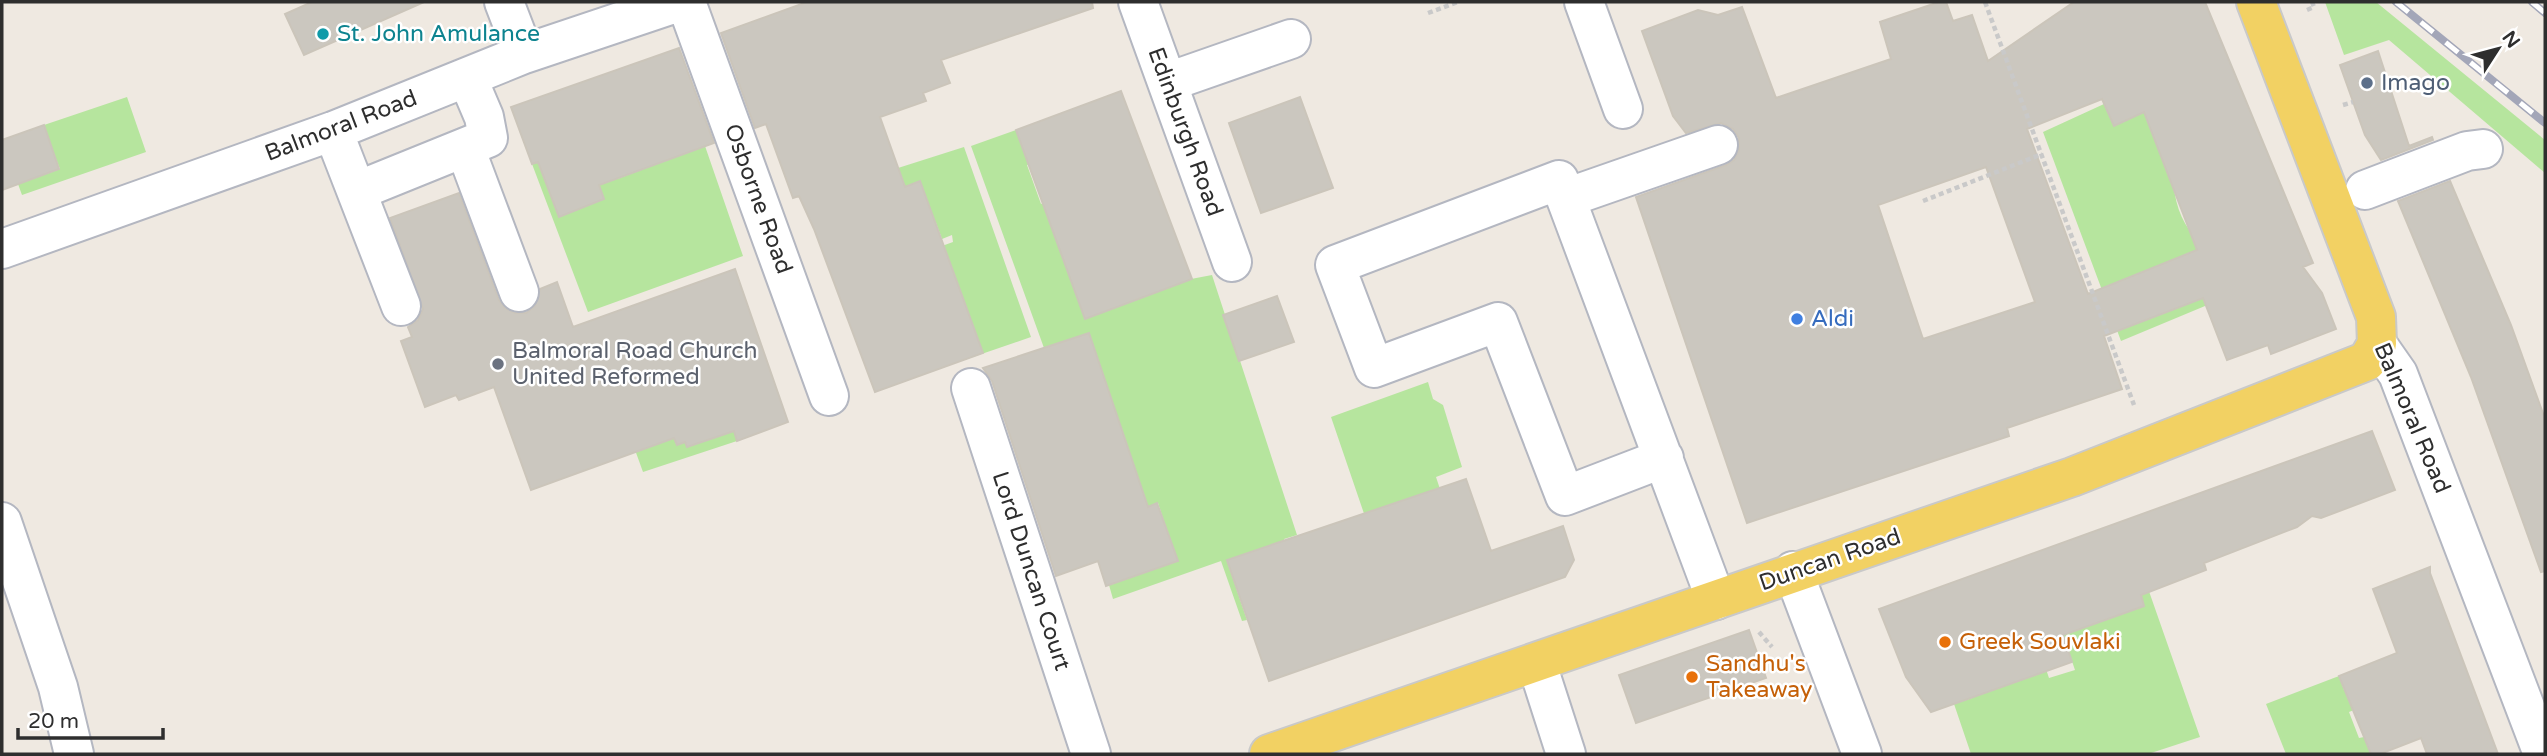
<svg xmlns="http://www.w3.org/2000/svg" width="2547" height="756" font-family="'Varela Round',sans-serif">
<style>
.green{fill:#b6e59e}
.building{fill:#cbc7bf;stroke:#cbc5ba;stroke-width:2;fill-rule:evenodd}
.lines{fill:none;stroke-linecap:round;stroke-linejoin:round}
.minor-casing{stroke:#b4b7c1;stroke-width:42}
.major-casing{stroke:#c9c9c9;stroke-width:42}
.path{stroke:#c9c9c9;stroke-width:4.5;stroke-dasharray:5 3.5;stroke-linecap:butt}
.minor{stroke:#fff;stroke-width:38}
.major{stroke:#f2d163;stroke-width:38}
.rail-casing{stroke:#a3a6b8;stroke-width:8}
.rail{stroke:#fff;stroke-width:5;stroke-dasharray:16;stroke-linecap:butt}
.culture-dot{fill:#0f9aa8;stroke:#fff;stroke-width:2.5}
.service-dot{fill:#5c6f8a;stroke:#fff;stroke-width:2.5}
.shop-dot{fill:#3f7fe0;stroke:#fff;stroke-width:2.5}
.worship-dot{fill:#6b7280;stroke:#fff;stroke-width:2.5}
.food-dot{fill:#e8710a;stroke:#fff;stroke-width:2.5}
.labels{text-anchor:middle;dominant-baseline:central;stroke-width:5;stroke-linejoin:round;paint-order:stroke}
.culture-label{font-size:23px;fill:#0d838f;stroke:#fff;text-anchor:start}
.service-label{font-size:23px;fill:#4e5e75;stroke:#fff;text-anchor:start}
.street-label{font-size:23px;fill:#2e2e2e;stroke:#fff}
.shop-label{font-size:23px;fill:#366cbe;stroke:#fff;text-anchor:start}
.worship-label{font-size:23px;fill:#5b616d;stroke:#fff;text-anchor:start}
.food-label{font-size:23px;fill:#c56008;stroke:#fff;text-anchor:start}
</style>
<rect width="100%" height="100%" fill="#efe9e1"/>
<!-- green -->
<path class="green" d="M2325 2H2376L2545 140V173L2389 40 2344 55Z
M2179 96C2176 139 2162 193 2190 231 2202 247 2234 266 2250 279L2253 286 2121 341 2043 132 2104 104 2114 126Z
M127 97 146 152 22 195 18 184 60 169 54 154 13 168 44 125Z
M656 118 681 155 705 146 743 256 588 312 532 164 538 162 559 216 604 199 584 144 617 179 670 159Z
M1016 130 1020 140 1079 146 1027 165 1041 204 1094 184 1191 279 1212 275 1297 535 1284 539 1295 569 1250 553 1227 561 1247 620 1242 621 1221 561 1113 599 1109 585 1177 561 1158 503 1148 507 1089 333 1044 348 971 146Z
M964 147 1031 337 932 371 961 339 976 334 966 307 892 264 953 242 952 235 942 239 936 223 884 241 920 182 905 187 898 168Z
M1428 382 1433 399 1443 405 1462 467 1436 477 1449 516 1372 537 1331 417Z
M622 414 672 431 676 444 685 442 687 447 734 431 737 441 643 472Z
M2144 577 2200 737 2148 754H1971L1954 704 1972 698 2029 618 2049 678 2075 670 2063 635 2144 606 2136 580Z
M2339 676 2344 690 2356 686 2402 691 2349 712 2359 738 2364 737 2371 754H2286L2266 704Z"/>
<!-- building -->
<path class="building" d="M312 2H424L304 55 285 14Z
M807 2H1092L1093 8 941 60 950 83 923 93 926 101 880 117 905 187 920 181 983 353 875 392 814 229 799 196 793 198 766 124 755 128 721 33Z
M1939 2H1946L1953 21 1972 15 1988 61 2074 2H2205L2313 263 2303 267 2322 293 2336 329 2271 354 2268 345 2227 360 2203 298 2104 336 2122 389 2007 428 2009 436 1747 523 1636 197 1726 165 1734 160 1739 150V138L1733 129 1721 123 1686 133 1673 116 1642 31 1698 10 1718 15 1742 7 1776 98 1891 59 1880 22ZM2102 99 2114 126 2144 112 2197 250 2088 294 2027 129ZM1986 167 2035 302 1923 339 1878 205Z
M679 48 714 143 599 185 604 199 559 217 538 162 532 164 511 107Z
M2378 51 2409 146 2432 137 2433 140 2381 160 2365 135 2340 65Z
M1121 91 1192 279 1085 319 1016 130Z
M1300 97 1333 188 1261 213 1229 123Z
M44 125 59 169 2 190V140Z
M2450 181 2511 325 2545 419V571L2541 572 2471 377 2398 201Z
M459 193 499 300 505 308 515 313H526L535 306 540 289 557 282 573 327 735 269 788 422 737 441 734 431 687 447 685 442 677 445 674 438 531 490 494 387 459 400 456 395 425 407 401 341 412 337 408 327 418 320 423 309 390 218Z
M1277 296 1294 342 1239 361 1223 315Z
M1089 333 1148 507 1157 503 1178 561 1106 586 1098 561 1056 576 992 381 983 368Z
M2372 431 2395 490 2321 518 2312 516 2297 527 2204 563 2206 570 2141 595 2144 606 2063 635 2072 662 1931 712 1906 677 1879 609Z
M1466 479 1491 551 1563 526 1574 560 1565 577 1269 681 1227 560Z
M2430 567V573L2498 754H2427L2421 738 2380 754H2371L2339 676 2397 653 2373 589Z
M1749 630 1766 678 1636 723 1619 675Z"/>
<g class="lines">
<!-- minor casing -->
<g class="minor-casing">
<path id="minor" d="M504 2 524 54
M686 2 829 396
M1138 2 1232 262
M1584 2 1623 109
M1168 82 1291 39
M333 131 401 306
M465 148 519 292
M2365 190 2467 151 2483 149
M357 191 488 138 484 117 467 77
M1566 198 1718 145
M2 249 333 131 524 54 679 2
M2377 344 2398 374 2543 754
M971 388 1091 754
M1664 458 1565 496 1498 322 1374 368 1335 265 1559 180 1716 600
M2 522 58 687 74 754
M1793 571 1862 754
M1537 664 1566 754"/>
</g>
<!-- major casing -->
<g class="major-casing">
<path id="major" d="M1269 754 2072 477 2367 361 2377 344 2376 317 2256 2"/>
</g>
<!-- path -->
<path class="path" d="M1985 2 2134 405
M2307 10 2314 7 2312 2
M1428 13 1458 2
M2343 105 2353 102
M1923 201 2042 154
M1759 632 1772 647"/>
<!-- minor -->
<use href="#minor" class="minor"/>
<!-- major -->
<use href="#major" class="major"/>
<!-- rail casing -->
<g class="rail-casing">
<path id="rail" d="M2396 2 2545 123
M2532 2 2545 13"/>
</g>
<!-- rail -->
<use href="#rail" class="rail"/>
</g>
<!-- markers -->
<circle class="culture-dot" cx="323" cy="34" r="7"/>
<circle class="service-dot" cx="2367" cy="83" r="7"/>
<circle class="shop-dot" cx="1797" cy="319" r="7"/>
<circle class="worship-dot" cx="498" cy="364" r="7"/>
<g class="food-dot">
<circle cx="1945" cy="642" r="7"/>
<circle cx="1692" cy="677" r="7"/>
</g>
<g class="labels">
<!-- culture labels -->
<g class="culture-label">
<text x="337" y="34">St. John Amulance</text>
</g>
<!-- service labels -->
<g class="service-label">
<text x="2381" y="83">Imago</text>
</g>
<!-- street labels -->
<g class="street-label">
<text transform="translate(341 126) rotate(-21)">Balmoral Road</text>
<text transform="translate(1185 132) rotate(70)">Edinburgh Road</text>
<text transform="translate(758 199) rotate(70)">Osborne Road</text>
<text transform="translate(2412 418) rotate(67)">Balmoral Road</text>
<text transform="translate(1830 560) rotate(-19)">Duncan Road</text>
<text transform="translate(1031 571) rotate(72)">Lord Duncan Court</text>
</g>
<!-- shop labels -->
<g class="shop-label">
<text x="1811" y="319">Aldi</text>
</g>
<!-- worship labels -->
<g class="worship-label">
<text x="512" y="351">Balmoral Road Church<tspan x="512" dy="26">United Reformed</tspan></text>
</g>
<!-- food labels -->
<g class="food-label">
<text x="1959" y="642">Greek Souvlaki</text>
<text x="1706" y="664">Sandhu's<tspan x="1706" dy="26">Takeaway</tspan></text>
</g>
</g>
<!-- border -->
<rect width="2547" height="756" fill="none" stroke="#2e2e2e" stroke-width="7"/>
<!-- north arrow -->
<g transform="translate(2498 49) rotate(54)" stroke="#ffffff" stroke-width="5" paint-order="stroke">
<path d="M0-5L12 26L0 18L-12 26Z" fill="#2e2e2e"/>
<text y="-10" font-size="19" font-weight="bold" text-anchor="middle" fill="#2e2e2e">N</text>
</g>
<!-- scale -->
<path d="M18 728v10h145v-10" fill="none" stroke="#2e2e2e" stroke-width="3.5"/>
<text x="28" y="728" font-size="21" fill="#2e2e2e" stroke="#ffffff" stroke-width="5" paint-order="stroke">20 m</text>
</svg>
